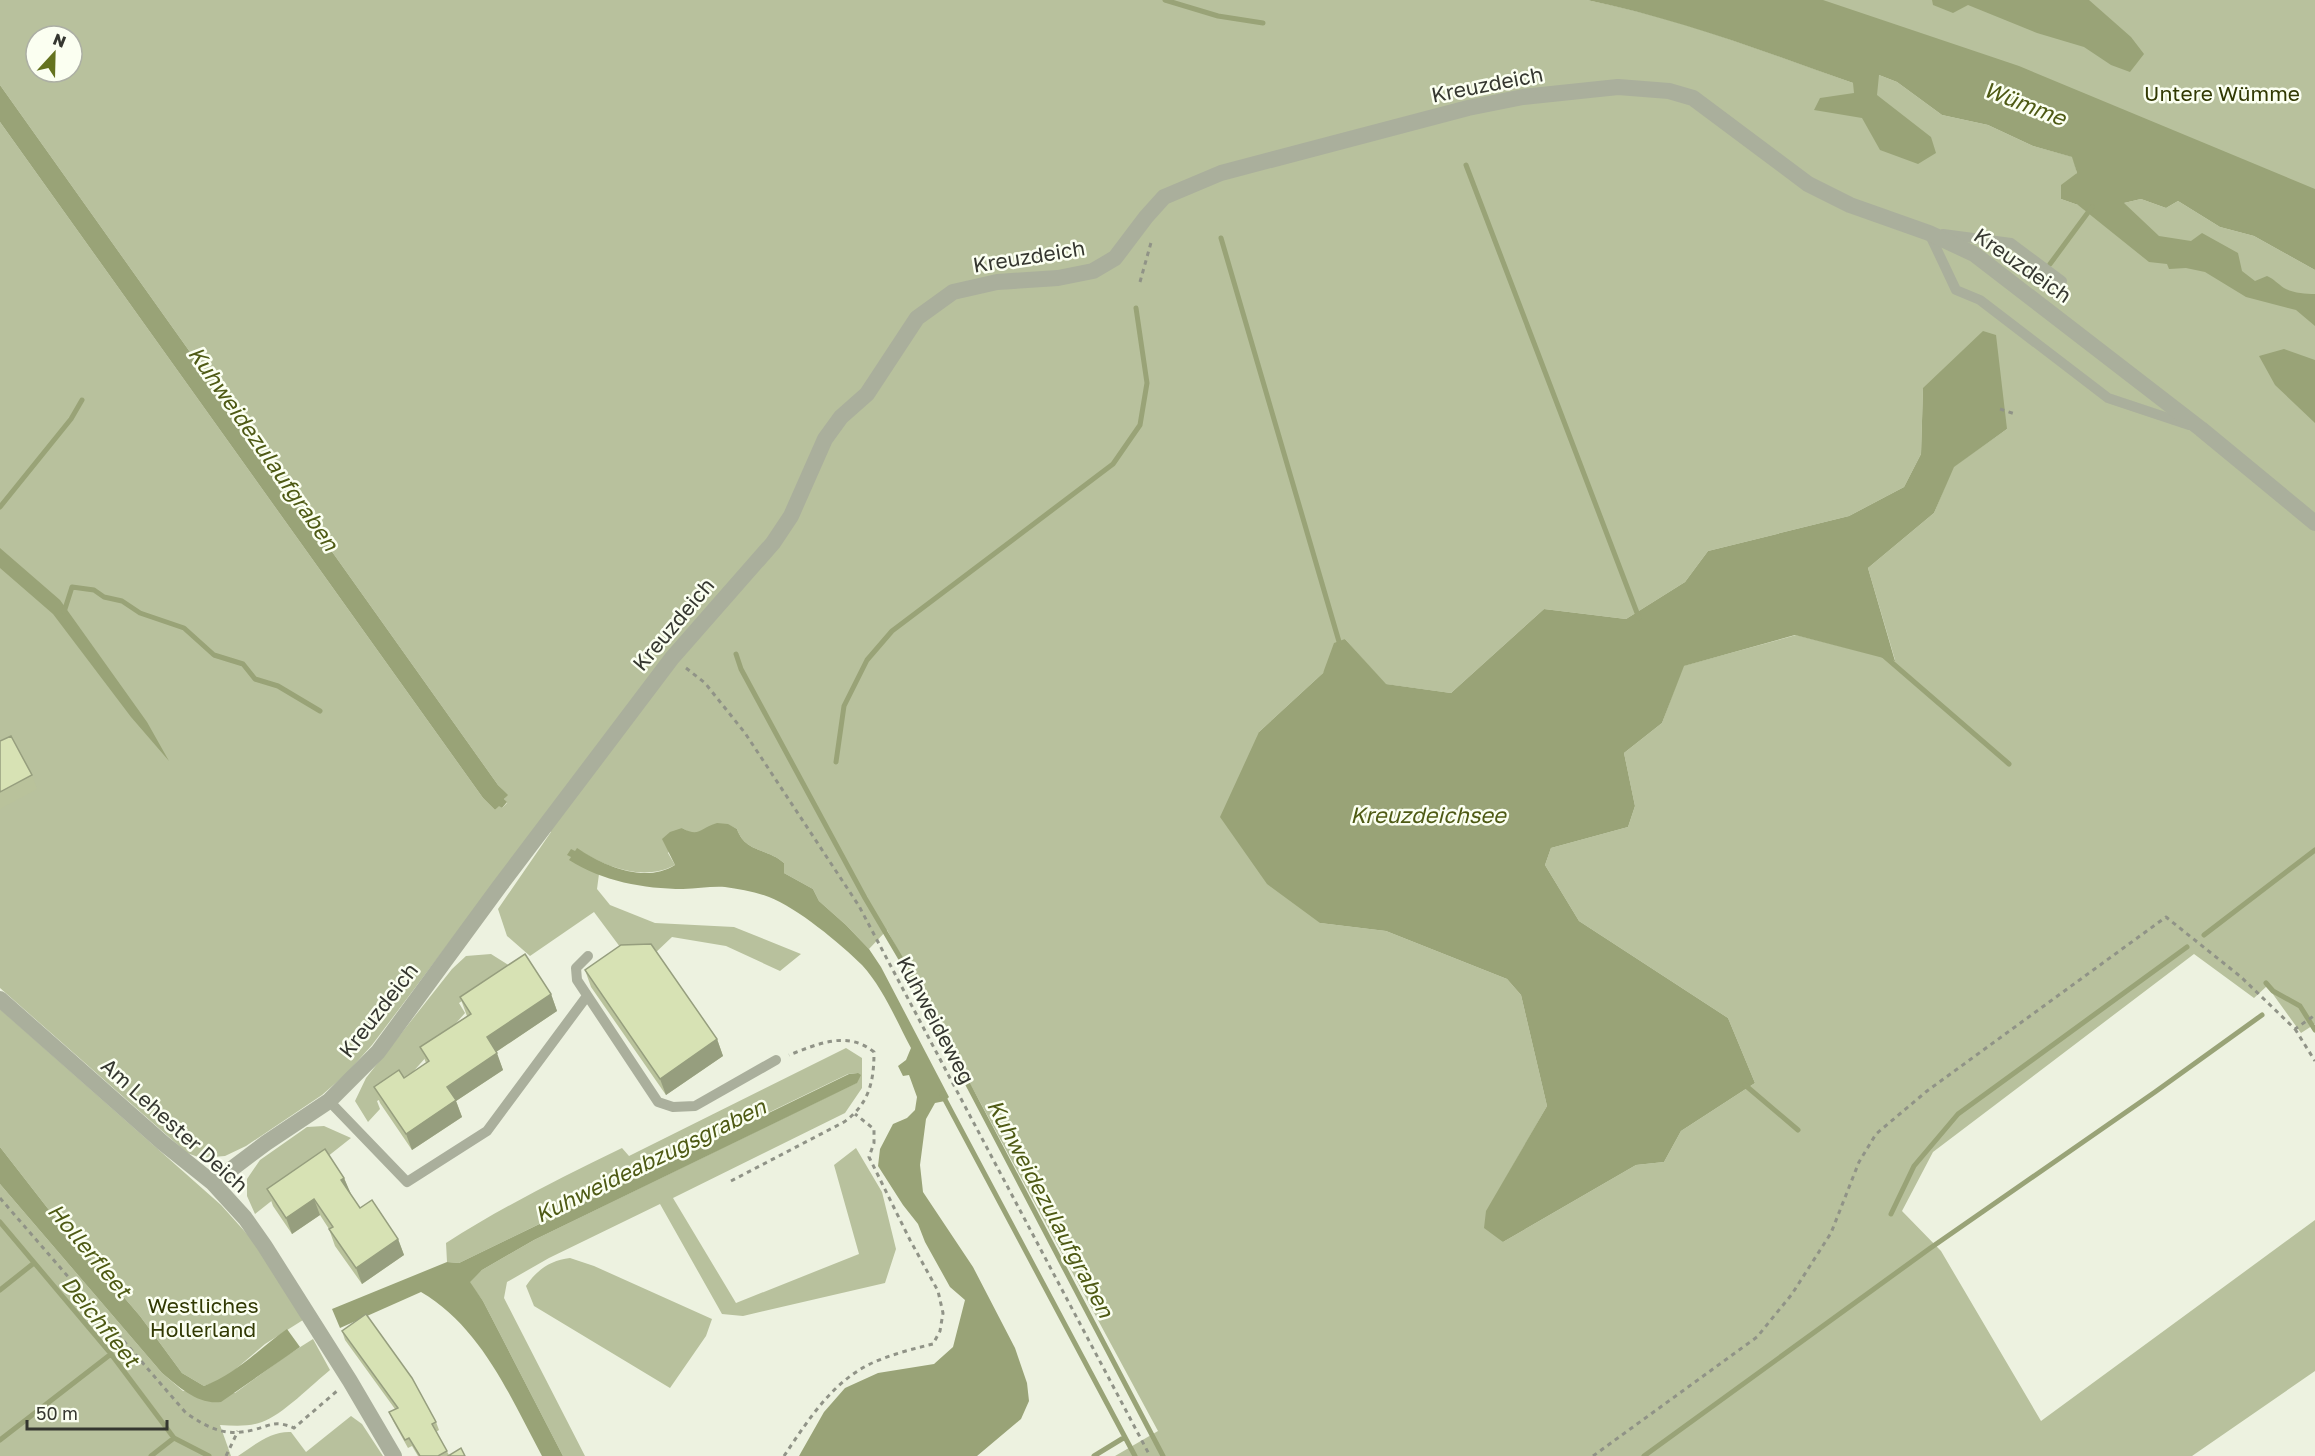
<svg xmlns="http://www.w3.org/2000/svg" width="2315" height="1456" font-family="'Golos Text',sans-serif">
<style>
.green{fill:#b8c19d;fill-rule:evenodd}
.water{fill:#99a377}
.lines{fill:none;stroke-linecap:round;stroke-linejoin:round}
.stream{stroke:#99a377;stroke-width:5}
.path{stroke:#909387;stroke-width:3;stroke-dasharray:4.5 4.5;stroke-linecap:butt}
.service{stroke:#aaaf9c;stroke-width:10}
.minor{stroke:#aaaf9c;stroke-width:16}
.wall{fill:#b9c29b}
.shaded-wall{fill:#969e7e}
.building{fill:#d7e2b4;stroke:#969e7e;stroke-width:1.5}
.labels{text-anchor:middle;dominant-baseline:central;stroke-width:5;stroke-linejoin:round;paint-order:stroke}
.street-label{font-size:21px;fill:#353730;stroke:#fbfff1}
.park-label{font-size:21px;fill:#313903;stroke:#fbfff1}
.water-label{font-size:22px;font-style:italic;fill:#4e5a14;stroke:#fbfff1}
</style>
<rect width="100%" height="100%" fill="#edf2e0"/>
<!-- green -->
<path class="green" d="M0 0H1587C1679 18 1766 52 1853 83L1879 75 1897 82 1942 115 1988 125 2033 146 2073 157 2077 173 2061 199 2078 205 2124 203 2141 199 2166 208 2178 201 2220 227 2254 236 2315 270V1024L2301 1033 2267 986 2254 998 2194 954 1933 1152 1902 1211 1941 1251 2041 1421 2315 1220V1371L2192 1456H1115L1158 1431 887 930 869 949 846 925 819 901 813 889 784 873V863C768 848 745 853 737 829 715 817 713 830 693 834L682 828 668 853 675 865C643 882 606 867 577 849L570 859 599 874 597 889 610 905 655 923 734 927 801 954 780 971 726 946 672 937 653 955H626L594 912 530 956 507 936 498 909 551 832 540 822 372 1045 346 1074 322 1095 246 1146 225 1156 201 1158 187 1153 0 988V122L483 798 495 810 499 805 502 808 507 803 504 799 507 795 498 785 0 85ZM36 36H72V72H36ZM1923 388 2007 429 1953 467 1934 513 1868 568 1895 660 1796 635 1683 666 1662 723 1624 753 1635 806 1628 827 1551 848 1545 865 1579 921 1728 1018 1755 1083 1681 1131 1664 1162 1636 1165 1503 1242 1487 1211 1547 1106 1521 995 1507 979 1386 931 1320 923 1259 732 1323 673 1345 639 1385 684 1451 693 1544 609 1626 619 1685 582 1708 551 1849 516 1904 487 1921 454Z
M1686 0H2315V228Z
M491 954 513 968 459 1003 465 1013 397 1090 377 1101 380 1109 368 1122 355 1101 366 1078 452 969 466 956Z
M0 1009 221 1205 256 1244 303 1320 265 1344 224 1379 204 1386 182 1373 140 1316 49 1210 0 1147Z
M846 1048 862 1058V1088L845 1113 673 1198 736 1303 859 1254 834 1165 856 1148 882 1192 896 1249 885 1283 743 1316 722 1314 660 1204 549 1258 507 1282 504 1298 585 1456H563L483 1301 469 1282 482 1270 534 1240 856 1083 857 1073 848 1074 459 1263 447 1262 446 1243C502 1207 562 1177 622 1148L629 1156Z
M324 1126 351 1138 255 1214 247 1196V1179L260 1160 307 1127Z
M0 1184 162 1373 183 1391 235 1393 286 1356 313 1339 330 1370C314 1383 281 1416 262 1422 249 1427 234 1426 220 1425L231 1456H0Z
M570 1258 594 1266 712 1319 706 1336 670 1388 534 1306 526 1286C536 1271 550 1260 570 1258Z
M351 1416 362 1424 383 1456H238C254 1445 271 1431 291 1432L306 1452Z"/>
<!-- water -->
<path class="water" d="M1587 0H1823L2019 66 2315 189V270L2254 236 2220 227 2178 201 2166 208 2141 199 2124 203 2159 236 2191 241 2202 233 2238 253 2242 271 2255 281 2267 276C2274 279 2278 284 2284 288 2293 293 2305 294 2315 294V326L2296 310 2246 297 2205 272 2186 268 2169 269 2167 264 2149 262 2078 205 2061 199V185L2077 173 2072 157 2033 146 1988 125 1942 115 1897 82 1879 75 1877 95 1931 137 1936 153 1918 164 1880 150 1862 118 1814 110 1820 98 1854 93 1853 83C1766 52 1679 19 1587 0Z
M1932 0H2089L2131 37 2144 54 2130 72 2111 65 2084 47 2037 33 1968 5 1953 13 1933 5Z
M0 85 498 785 508 795 504 799 507 802 502 808 499 806 495 810 483 798 0 122Z
M1983 331 1996 335 2007 429 1954 467 1934 513 1868 568 1895 661 1795 635 1684 666 1662 723 1624 753 1635 806 1628 827 1551 848 1545 865 1579 921 1728 1018 1755 1083 1681 1131 1664 1162 1636 1165 1503 1242 1484 1228 1486 1211 1547 1106 1521 995 1507 979 1386 931 1320 923 1267 884 1220 817 1259 732 1323 673 1334 643 1345 639 1386 684 1451 693 1544 609 1626 619 1685 582 1708 551 1849 516 1904 487 1921 454 1923 388Z
M2284 349 2315 360V423L2275 385 2259 356Z
M0 548 60 600 147 722 169 761 131 717 53 614 0 568Z
M717 823 728 824 737 829C745 853 768 848 784 863V873L813 889 819 901 846 925 869 949 881 967 949 1097 945 1101 935 1103 926 1119 920 1165 923 1192 973 1267 1015 1348 1027 1383 1029 1401 1021 1419 977 1456H799L824 1412 845 1388 878 1373 934 1364 953 1347 965 1300 950 1287 925 1242 918 1224 903 1205 878 1166 880 1149 893 1124 907 1118 915 1110 917 1097 909 1075 903 1076 898 1066 906 1060 911 1048C896 1020 883 988 862 965 841 944 796 907 769 897 756 892 739 889 725 887 711 886 697 889 683 889 644 889 602 881 569 860L571 857 567 855 571 849 575 851 577 848C604 866 645 884 675 865L662 839 670 832 682 828C700 838 699 828 717 823Z
M858 1073 861 1075 857 1083 534 1240 482 1270 470 1282 483 1301 563 1456H542C510 1396 481 1327 421 1292L340 1328 332 1309 447 1262 459 1263 849 1074Z
M0 1147 49 1210 140 1316 182 1373 204 1386C235 1375 260 1348 287 1329L300 1347 221 1402C198 1405 179 1387 162 1373L0 1184Z"/>
<g class="lines">
<!-- stream -->
<path class="stream" d="M1165 0 1218 16 1263 23
M1466 165 1639 618
M1221 238 1340 645
M2050 264 2092 207
M0 507 71 419 82 400
M64 612 72 587 94 590 104 597 122 601 140 613 184 628 214 655 243 664 255 679 278 686 320 711
M736 654 741 669 865 898 911 976 1163 1456
M1883 655 2009 764
M836 762 844 706 867 660 892 631 1113 464 1140 425 1147 383 1136 308
M2204 935 2315 850
M2266 983 2273 991 2300 1006 2315 1030
M1745 1085 1798 1130
M942 1094 1135 1456
M1891 1214 1914 1166 1958 1114 2187 947
M0 1222 111 1354 174 1438 209 1456
M0 1290 34 1263
M0 1440 111 1354
M151 1456 174 1438
M1094 1456 1125 1437
M1644 1456 1929 1249 2155 1092 2262 1015"/>
<!-- path -->
<path class="path" d="M1140 282 1152 239
M2000 409 2015 414
M686 668 705 683 745 733 859 906 1150 1456
M2295 1029 2315 1061
M731 1181 844 1122C869 1104 874 1082 874 1052 847 1030 818 1044 789 1055
M0 1198 186 1413C208 1428 225 1437 253 1430 272 1425 275 1420 294 1428L337 1391
M226 1456 238 1431
M784 1456C807 1422 831 1383 870 1364 889 1355 912 1349 933 1344L940 1331 943 1313 938 1291 910 1240 869 1157 874 1143V1129L855 1114
M1593 1456 1757 1337 1792 1294 1831 1233 1859 1162 1876 1134 1927 1091 2166 917 2241 977 2295 1029 2315 1015"/>
<!-- service -->
<path class="service" d="M1929 233 1956 290 1980 300 2108 398 2189 425
M1943 234 2011 243 2062 281
M588 956 576 968 577 980 658 1102 673 1107 695 1106 776 1060
M329 1101 407 1182 487 1131 587 996"/>
<!-- minor -->
<path class="minor" d="M0 999 163 1143 213 1183 245 1218 264 1245 350 1381 394 1456
M213 1183 266 1143 329 1101 378 1052 499 887 672 658 773 543 791 516 825 439 841 417 867 394 917 318 953 292 997 282 1058 278 1093 271 1115 258 1146 217 1164 197 1221 173 1468 108 1523 97 1618 87 1669 91 1693 98 1808 184 1850 205 1929 233 1974 254 2201 429 2315 523"/>
</g>
<!-- wall -->
<path class="wall" d="M0 741 32 775 37 789 0 809Z
M585 970 717 1039 723 1056 666 1095 591 987Z
M551 994 557 1011 496 1052 503 1070 456 1101 462 1117 412 1150 380 1103 374 1087 404 1078 426 1063 420 1047 467 1016 460 997Z
M344 1178 350 1193 360 1208 398 1239 404 1255 362 1284 335 1246 329 1229 320 1215 292 1234 273 1206 267 1189Z
M342 1331 436 1422 439 1430 436 1432 449 1455 465 1456H418L412 1446 408 1448 393 1421 389 1412 395 1409 345 1340Z"/>
<!-- shaded-wall -->
<path class="shaded-wall" d="M551 994 557 1011 493 1054 487 1037Z
M717 1039 723 1056 666 1095 660 1079Z
M497 1053 503 1070 456 1101 462 1117 412 1150 406 1134 447 1087Z
M344 1178 351 1194 341 1180Z
M314 1199 320 1215 292 1234 286 1218Z
M398 1239 404 1255 362 1284 356 1268Z"/>
<!-- building -->
<path class="building" d="M11 736 32 775 0 792V741Z
M651 944 717 1039 660 1079 585 970 621 945Z
M525 954 551 994 487 1037 497 1053 447 1087 456 1100 406 1134 374 1087 399 1070 404 1078 429 1061 420 1047 471 1014 460 997Z
M325 1149 344 1178 341 1180 360 1208 372 1200 398 1239 356 1268 329 1229 333 1227 314 1199 286 1218 267 1189Z
M366 1314 412 1378 436 1422 432 1424 447 1451 438 1456H420L409 1438 405 1440 389 1412 398 1408 342 1331Z
M461 1448 465 1456H448Z"/>
<g class="labels">
<!-- street labels -->
<g class="street-label">
<text transform="translate(1487 84) rotate(-11)">Kreuzdeich</text>
<text transform="translate(1029 256) rotate(-9)">Kreuzdeich</text>
<text transform="translate(2023 265) rotate(35)">Kreuzdeich</text>
<text transform="translate(673 624) rotate(-50)">Kreuzdeich</text>
<text transform="translate(378 1010) rotate(-52)">Kreuzdeich</text>
<text transform="translate(936 1020) rotate(62)">Kuhweideweg</text>
<text transform="translate(175 1125) rotate(42)">Am Lehester Deich</text>
</g>
<!-- park labels -->
<g class="park-label">
<text x="2222" y="93">Untere Wümme</text>
<text x="203" y="1305">Westliches<tspan x="203" dy="24">Hollerland</tspan></text>
</g>
<!-- water labels -->
<g class="water-label">
<text transform="translate(2025 103) rotate(21)">Wümme</text>
<text transform="translate(264 448) rotate(55)">Kuhweidezulaufgraben</text>
<text x="1428" y="814">Kreuzdeichsee</text>
<text transform="translate(650 1160) rotate(-26)">Kuhweideabzugsgraben</text>
<text transform="translate(1051 1208) rotate(62)">Kuhweidezulaufgraben</text>
<text transform="translate(90 1250) rotate(50)">Hollerfleet</text>
<text transform="translate(101 1321) rotate(51)">Deichfleet</text>
</g>
</g>
<!-- north arrow -->
<g transform="translate(54 54) rotate(22)"><circle r="28" fill="#fbfff1" stroke="#acafa4" stroke-width="1.5"/>
<path d="M0-4.5L10 22L0 15L-10 22Z" fill="#64731f"/>
<text y="-9" font-size="16" font-weight="bold" text-anchor="middle" fill="#353730">N</text>
</g>
<!-- scale -->
<path d="M27 1420v9h140v-9" fill="none" stroke="#353730" stroke-width="3"/>
<text x="36" y="1420" font-size="18" fill="#353730" stroke="#fbfff1" stroke-width="4.5" paint-order="stroke">50 m</text>
</svg>
